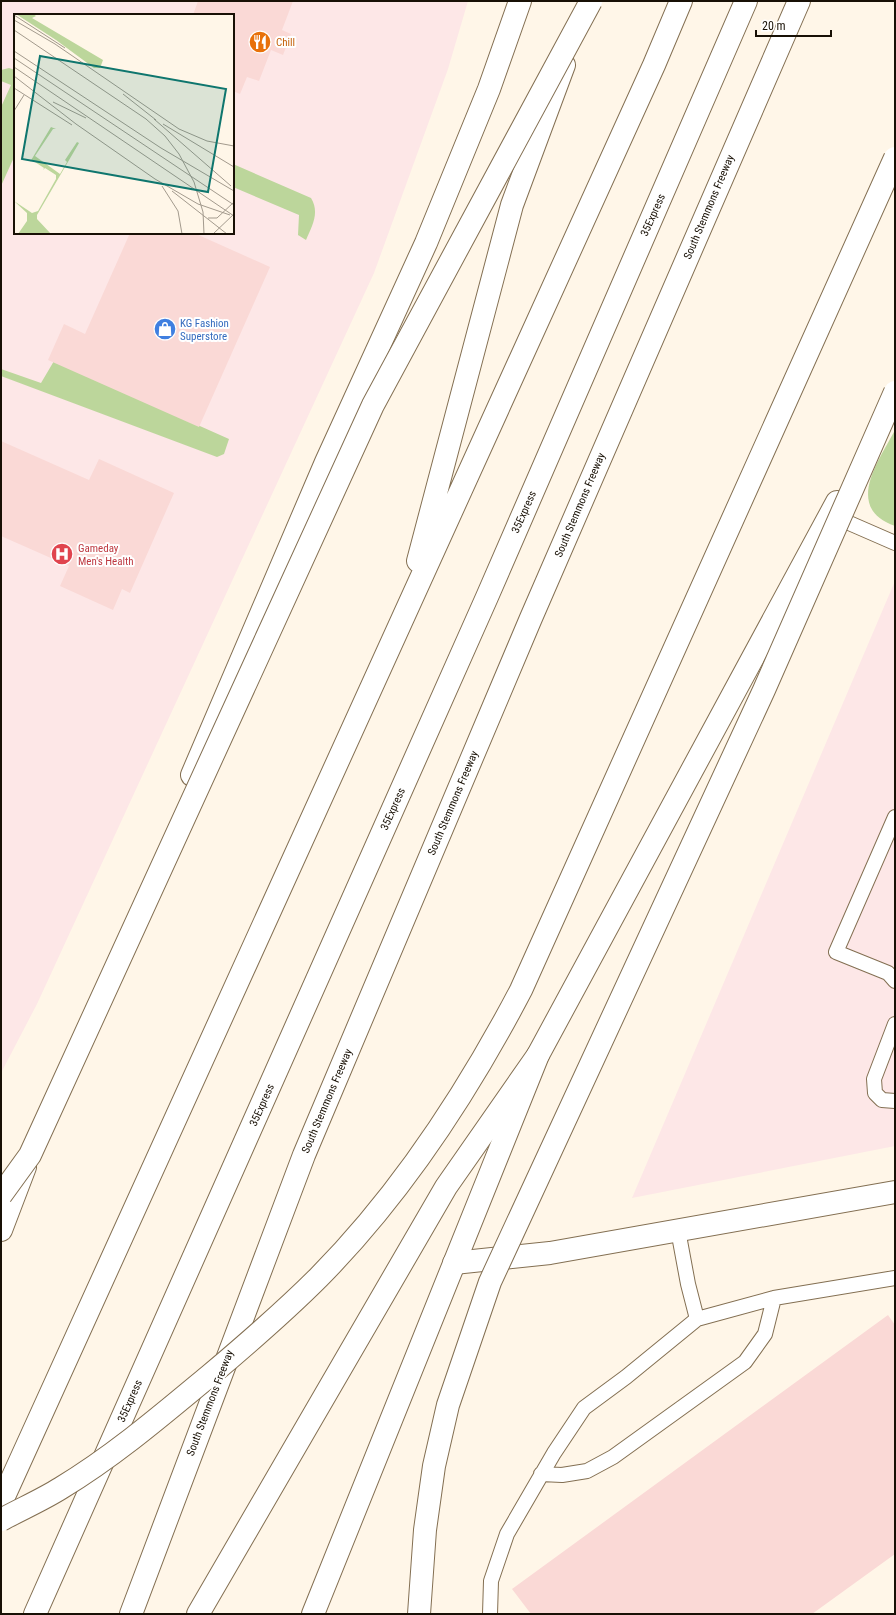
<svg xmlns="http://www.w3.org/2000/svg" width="896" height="1615" font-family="'Roboto Condensed',sans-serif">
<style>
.commercial{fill:#fde7e7;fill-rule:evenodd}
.green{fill:#bcd69b}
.building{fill:#fad9d6}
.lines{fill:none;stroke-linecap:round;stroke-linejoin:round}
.service-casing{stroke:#836f52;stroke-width:16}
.tertiary-casing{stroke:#836f52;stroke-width:24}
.secondary-casing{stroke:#836f52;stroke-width:24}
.motorway-casing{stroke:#836f52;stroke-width:24}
.service{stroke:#fff;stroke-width:14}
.tertiary{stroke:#fff;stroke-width:22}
.secondary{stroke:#fff;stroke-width:22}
.motorway{stroke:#fff;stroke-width:22}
.motorway-bridge-casing{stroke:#836f52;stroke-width:24;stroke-linecap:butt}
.motorway-bridge{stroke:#fff;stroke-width:22}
.labels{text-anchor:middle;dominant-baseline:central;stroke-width:4;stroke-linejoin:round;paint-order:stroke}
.food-label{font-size:11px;fill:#c56008;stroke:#fff;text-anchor:start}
.street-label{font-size:11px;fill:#181005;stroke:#fff}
.shop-label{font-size:11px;fill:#366cbe;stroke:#fff;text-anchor:start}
.health-label{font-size:11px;fill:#be3a42;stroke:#fff;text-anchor:start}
.inset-road{fill:none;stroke:#a39a8d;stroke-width:1}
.view{fill:#0f766e;fill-opacity:0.15;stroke:#0f766e;stroke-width:2}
.inset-edge{fill:none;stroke:#181005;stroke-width:2}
</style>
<rect width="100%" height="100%" fill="#fff6e8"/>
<!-- commercial -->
<path class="commercial" d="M1 1H468L448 69 374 273 37 1004 1 1073ZM15 15H233V233H15Z
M895 581V1146L632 1198Z"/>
<!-- green -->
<path class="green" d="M9 68 15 70V155L1 186V107L11 85 1 81V70Z
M233 164 311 198C320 213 312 226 306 240L298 235 299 215 233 187Z
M54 361 229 439 224 454 217 457 1 376V369L41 383Z
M895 430V526C844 508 878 462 895 430Z"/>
<!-- building -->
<path class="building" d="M198 1H293L282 30 291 34 283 55 271 50 259 81 247 77 240 94 233 91V15H193Z
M130 233H194L270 267 199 427 48 360 64 324 85 334Z
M1 441 89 480 99 459 174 493 130 593 122 589 113 610 60 586 69 566 1 536Z
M888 1315 895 1325V1554L812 1614H531L512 1589Z"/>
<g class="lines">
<!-- service casing -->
<g class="service-casing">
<path id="service" d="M833 516 895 543
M895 817 836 952 888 973 895 981
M895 1024 874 1079 875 1093 882 1100 895 1101
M678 1230 688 1284 697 1319
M541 1474 562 1475 587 1471 613 1457 745 1362 765 1334 774 1298
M490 1614 491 1581 507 1534 554 1453 584 1408 626 1377 697 1319 774 1298 895 1278"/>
</g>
<!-- tertiary casing -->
<g class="tertiary-casing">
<path id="tertiary" d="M454 1263 550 1253 895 1192"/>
</g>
<!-- secondary casing -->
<g class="secondary-casing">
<path id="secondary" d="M192 775 326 462 426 243 489 89 520 1
M313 1614 538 1055 837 502"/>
</g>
<!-- motorway casing -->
<g class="motorway-casing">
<path id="motorway" d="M418 561 512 205 564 65
M1 1230 25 1167
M1 1503 654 65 681 1
M35 1614 487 597 746 1
M131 1614 304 1155 531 618 799 1
M198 1614 446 1187 538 1055"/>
</g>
<!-- service -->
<use href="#service" class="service"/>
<!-- tertiary -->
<use href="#tertiary" class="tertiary"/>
<!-- secondary -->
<use href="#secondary" class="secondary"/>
<!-- motorway -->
<use href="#motorway" class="motorway"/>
<!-- motorway-bridge casing -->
<g class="motorway-bridge-casing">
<path id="motorway-bridge" d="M1 1195 30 1155 373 405 591 1
M1 1520C21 1509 42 1500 61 1488 114 1456 162 1415 209 1376 247 1344 284 1312 319 1277 401 1194 467 1093 521 990L895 158
M419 1614 425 1530 434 1466 448 1405 490 1282 764 690 895 392"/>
</g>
<!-- motorway-bridge -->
<use href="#motorway-bridge" class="motorway-bridge"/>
</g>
<!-- icons -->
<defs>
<g id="restaurant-disc" transform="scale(1.15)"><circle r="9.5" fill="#e8710a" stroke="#fff"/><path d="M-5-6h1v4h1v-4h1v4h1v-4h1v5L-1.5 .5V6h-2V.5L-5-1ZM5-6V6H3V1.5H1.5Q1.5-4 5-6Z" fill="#fff"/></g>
<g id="shop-disc" transform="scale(1.15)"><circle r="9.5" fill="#3f7fe0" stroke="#fff"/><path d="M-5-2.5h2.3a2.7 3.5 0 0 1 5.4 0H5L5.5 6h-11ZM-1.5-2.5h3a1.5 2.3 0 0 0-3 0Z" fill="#fff"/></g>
<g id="hospital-disc" transform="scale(1.15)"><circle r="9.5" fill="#e0444e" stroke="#fff"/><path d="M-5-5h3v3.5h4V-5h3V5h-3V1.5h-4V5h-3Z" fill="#fff"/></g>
</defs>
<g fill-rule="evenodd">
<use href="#restaurant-disc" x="260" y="42"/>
<use href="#shop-disc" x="165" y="329"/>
<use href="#hospital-disc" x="62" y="554"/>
</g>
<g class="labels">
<!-- food labels -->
<g class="food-label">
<text x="276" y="42">Chill</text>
</g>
<!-- street labels -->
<g class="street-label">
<text transform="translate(709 207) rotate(-67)">South Stemmons Freeway</text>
<text transform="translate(653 215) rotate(-66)">35Express</text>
<text transform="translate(580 505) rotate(-67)">South Stemmons Freeway</text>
<text transform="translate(524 512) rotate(-66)">35Express</text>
<text transform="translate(453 803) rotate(-67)">South Stemmons Freeway</text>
<text transform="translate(393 809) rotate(-66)">35Express</text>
<text transform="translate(327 1101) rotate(-67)">South Stemmons Freeway</text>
<text transform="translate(262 1105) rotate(-66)">35Express</text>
<text transform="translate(130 1401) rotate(-66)">35Express</text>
<text transform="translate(210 1403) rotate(-69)">South Stemmons Freeway</text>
</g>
<!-- shop labels -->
<g class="shop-label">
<text x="180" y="323">KG Fashion<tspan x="180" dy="13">Superstore</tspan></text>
</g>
<!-- health labels -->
<g class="health-label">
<text x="78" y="548">Gameday<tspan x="78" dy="13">Men's Health</tspan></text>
</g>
</g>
<!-- overview -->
<g transform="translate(14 14)">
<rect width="220" height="220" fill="#fff6e8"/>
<path d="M2 0H19L22 2 18 4 89 46 86 54H80L42 26ZM37 113 42 115H39L21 142 46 160 53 148 51 146 63 128 65 129 23 201V205L37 220H4L13 207V199L0 187 18 199 24 197 42 165V161L31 154 29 156 30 154 18 146 16 148Z" fill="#bcd69b"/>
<path class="inset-road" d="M0 1 51 34M0 6 41 30 165 115 193 127 220 132M0 16 132 105 151 122 165 140 180 168 189 198 190 220M0 37 147 134 220 177M0 44 220 191M0 53 220 202M0 62 62 110 141 165 184 190 216 201M0 74 58 111M109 80 142 106M39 88 72 104M0 97 10 81M140 105 217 172M149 110 220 153M148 172 164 197 168 220M158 177 213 220M194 204H203L220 188M199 220 220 200"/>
<path class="view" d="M26 42 212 75 194 178 8 145Z"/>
<rect width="220" height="220" class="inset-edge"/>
</g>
<!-- border -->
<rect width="896" height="1615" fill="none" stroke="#181005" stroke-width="4"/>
<!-- scale -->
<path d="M756 30v6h75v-6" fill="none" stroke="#181005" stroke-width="2"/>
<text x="762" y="30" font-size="12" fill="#181005" stroke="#ffffff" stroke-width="3" paint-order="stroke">20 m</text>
</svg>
